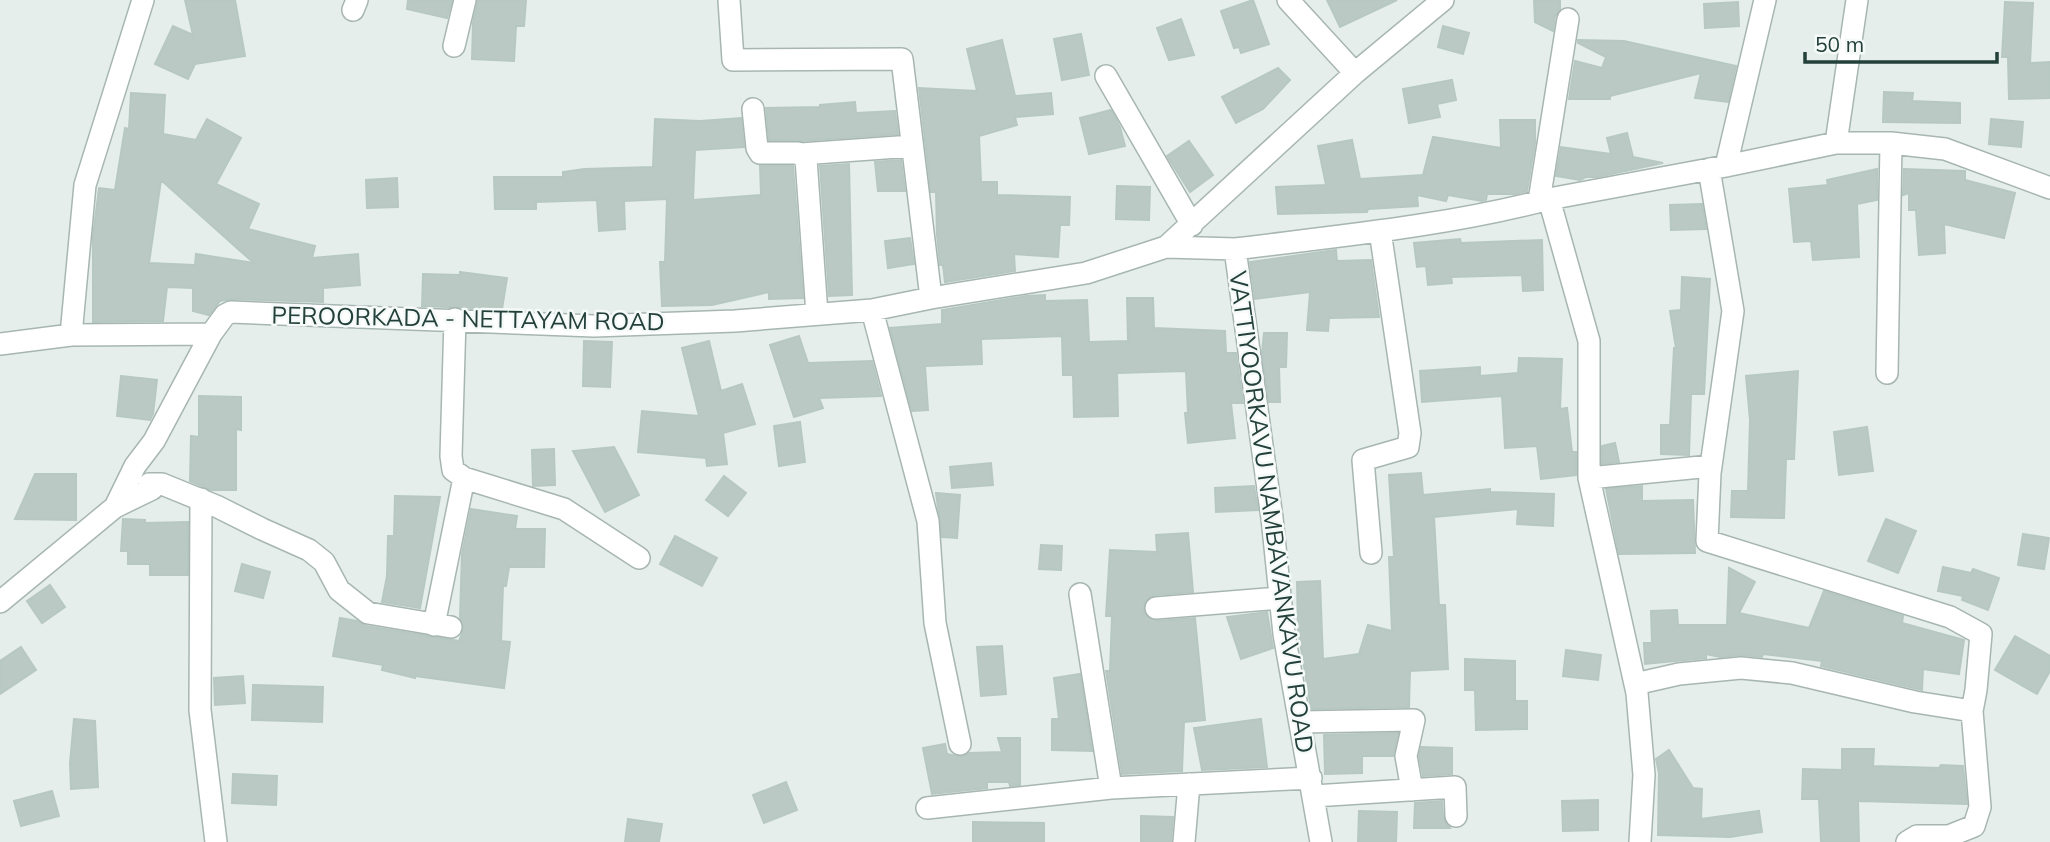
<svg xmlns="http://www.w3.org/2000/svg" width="2050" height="842" font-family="Mulish,sans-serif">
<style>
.building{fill:#bac9c4;stroke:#b7c8c2;stroke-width:2;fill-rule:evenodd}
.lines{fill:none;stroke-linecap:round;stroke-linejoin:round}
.minor-casing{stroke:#a7b6b2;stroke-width:24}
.minor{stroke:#fff;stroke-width:21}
.labels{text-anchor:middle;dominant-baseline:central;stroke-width:5;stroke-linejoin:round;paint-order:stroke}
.street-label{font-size:24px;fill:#23403a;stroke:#f5faf8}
</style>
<rect width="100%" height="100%" fill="#e5eeea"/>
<!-- building -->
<path class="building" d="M185 0H235L245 56 195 64 188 79 155 64 173 26 193 35Z
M408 0H452L447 18 407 9Z
M478 0H526L524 26H516L514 61 472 59 473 23Z
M1253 0 1269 44 1241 53 1239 47 1234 48 1221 11Z
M1327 0H1397L1340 27Z
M1534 0H1560V9L1555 16 1553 31 1535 22Z
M1738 2 1739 26 1705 28 1704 4Z
M2005 2 2033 3 2030 63 2050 62V98L2009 99 2008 57H2002Z
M1181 19 1194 55 1169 60 1157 28Z
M1443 26 1469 33 1463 54 1438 47Z
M1081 34 1089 75 1062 80 1054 39Z
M1002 40 1015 96 1051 93 1053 114 1015 117 1017 125 979 136 981 182H997V195L1070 197 1069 225H1060L1058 257 1014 254 1015 271 945 282 943 265H940L937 235 936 192H931L919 88 977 91 967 49Z
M1578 40 1624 41 1736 66 1728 102 1695 98 1701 73 1610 96V99H1569L1575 61 1602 68 1606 57 1578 43Z
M1278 68 1290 80 1263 109 1236 123 1222 97Z
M1452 80 1456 100 1437 104 1440 117 1409 123 1403 89Z
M1884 92 1913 93 1912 101 1960 103V123L1883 122Z
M131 93 165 95 163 134 196 140 207 119 241 138 216 184 259 204 248 229 315 246 312 258 358 254 360 285 323 288V302L232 299 220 301 209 315 193 311V288L167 287 163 321 93 322V236L99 188 115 190 125 128 129 129ZM161 180 238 249 254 263 196 254 195 265 149 263Z
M855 102 856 113 895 111 898 134 801 141 769 140 766 108 820 107V105Z
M1111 110 1120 127 1125 146 1089 154 1080 118Z
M741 118 744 147 695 150 693 200 761 195 760 166H793L803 298 769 299V292L712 305 662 306 660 262H665L667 199 624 201 625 229 599 231 597 200 536 202V209H495L494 177H563V172L584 169 653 167 655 119 700 121Z
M1991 119 2023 122 2021 147 1989 144Z
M1500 120H1535V143L1527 191 1515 194H1487L1486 200 1482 201 1448 195 1446 201 1417 195 1418 206 1368 209 1367 212 1278 214 1276 187 1326 185 1318 146 1352 140 1360 179 1423 175 1433 137 1501 148Z
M1627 133 1633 157 1663 163 1597 177H1586L1580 180 1556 176 1561 147 1611 154 1607 138Z
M1189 141 1213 175 1190 192 1167 156Z
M901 160 905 191H878L875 162Z
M849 164 852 295 829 296 820 166Z
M1877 169V200L1857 204 1859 257 1813 260 1811 241 1794 242 1789 189 1828 185 1827 180Z
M1904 169 1965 171V180L2015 193 2004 238 1944 224 1945 253 1919 255 1916 210H1909V193L1903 195Z
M397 178 398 207 367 208 366 180Z
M1117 186 1150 187 1149 220 1116 219Z
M1702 204 1706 229 1671 230 1670 205Z
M910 238 914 264 888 268 885 241Z
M1460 239 1461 243 1542 240 1543 290 1523 291 1522 275 1451 277 1452 283 1428 285 1426 266 1417 267 1414 243Z
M1336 250 1337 261 1371 260 1379 317 1329 318 1328 331 1307 330 1310 292 1255 299 1250 262Z
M460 272 507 278 502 309 422 306 423 274 460 275Z
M1682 277 1710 279 1704 394H1691L1689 455 1661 454V425H1670L1674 348H1676L1670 311 1681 310Z
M1045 295V301L1087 300 1089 342 1128 341 1127 298H1153L1154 328 1225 331 1226 353H1236L1243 403H1231L1235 438 1188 443 1185 413H1188L1186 371 1117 373 1118 416 1074 417 1073 375H1063L1062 336 981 339 982 364 925 366 928 410 912 411 890 328 942 324V310L1026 296Z
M1264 333H1287L1286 367H1279L1280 402H1269L1262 352Z
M799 336 808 363 872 361 881 396 819 398 823 408 794 417 770 345Z
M584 341 612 342 610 387 583 386Z
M709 341 721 391 742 384 755 424 723 433 727 464 707 466 706 458 638 452 642 411 699 416 682 348Z
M1519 358 1562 359 1560 409 1567 408 1572 452H1576V475L1541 479 1537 446 1505 448 1502 396 1422 402 1420 371 1480 367V376L1518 373Z
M1798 371 1794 459H1786L1784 518 1731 517 1732 491H1748L1750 420 1746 376Z
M121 376 157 380 153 414 150 420 117 416Z
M199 396 241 397V430L236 429V490H211L190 481 191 436 199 437Z
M800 422 805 462 779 466 774 426Z
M1867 427 1873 471 1839 475 1834 432Z
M1615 443 1619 462 1602 464V446Z
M614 447 639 495 605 512 573 451Z
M554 449 555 485 533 486 532 450Z
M991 463 993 485 952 488 950 467Z
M1421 473 1423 495 1490 489V492L1554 494 1553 526 1517 524 1518 509 1434 517 1439 605H1445L1448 669 1410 671 1409 707 1311 709 1298 630 1297 582 1320 581 1323 659 1359 654 1368 625 1392 631 1389 557H1394L1389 475Z
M35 474H76V520L15 519Z
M724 476 746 493 728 516 706 500Z
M1254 486 1258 510 1216 512 1215 488Z
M1642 486V501L1693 500 1695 553 1619 554 1606 489Z
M936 493 960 495 957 538 942 537Z
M395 496 440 497 420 608 382 602 387 576 388 536H394Z
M471 509 517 516 515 529H545L544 567H509L506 586H503L501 641 510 642 504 688 415 676V678L382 670 383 665 333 656 340 618 357 621 366 626 459 641 464 628 460 617 462 554Z
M123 519 145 520V523L188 522V575H150V564H128V551H121Z
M1886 519 1916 531 1898 573 1868 561Z
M1188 533 1193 592 1154 595 1145 602 1143 610 1146 616 1156 621 1195 618 1205 720 1184 722 1182 771 1122 774 1106 671H1110L1112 616H1106L1110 550 1157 552 1156 535Z
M2023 534 2049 538 2044 569 2018 565Z
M675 536 717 558 702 586 660 564Z
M1041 545 1062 546 1061 570 1039 569Z
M242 564 270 572 263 598 235 591Z
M1943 567 1971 573 1973 569 1999 578 1988 610 1962 600 1963 596 1938 591Z
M1729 568 1755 582 1739 613 1809 628 1824 591 1903 616 1902 623 1964 640 1959 674 1923 669 1922 690 1821 666 1822 661 1763 654 1762 657 1742 655 1720 657 1706 654V658L1645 664 1644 643H1652L1651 611 1677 610 1678 625H1727Z
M50 585 65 607 42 623 27 601Z
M1267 612 1273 648 1241 659 1227 617Z
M2015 636 2050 656V671L2037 694 1995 670Z
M1002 646 1006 694 981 696 977 647Z
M21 647 36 670 0 694V661Z
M1566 650 1601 655 1598 680 1563 676Z
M1465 659 1515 661V701H1527V729L1476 730 1475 690H1465Z
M1080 674 1092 751 1052 750V719H1059L1054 678Z
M243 676 245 703 215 705 214 678Z
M253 685 323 687 322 722 252 720Z
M74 719 95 721 98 787 71 789 70 763Z
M1261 719 1267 767 1202 770 1194 728Z
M1398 733 1393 756H1362V773L1325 774 1324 735Z
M998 738H1020V785L1010 786 1009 782H987V788L932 794 923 748 945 744 947 754 962 757 969 753 1002 752Z
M1421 747 1452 748V774L1423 776 1419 756Z
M1842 749H1874L1873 766 1939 768 1941 765 1963 766 1967 804 1858 801 1859 842H1821L1819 799H1802L1803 769 1842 770Z
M1669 750 1693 788 1702 789 1701 819 1759 811 1762 832 1730 837 1658 835 1659 773 1656 759Z
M233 774 277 776 276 805 232 803Z
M786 782 797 810 764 823 753 795Z
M52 791 59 816 21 826 14 801Z
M1598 800V830L1563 831 1562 801Z
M1442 801 1443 817 1450 828H1414L1415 803Z
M1359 811 1397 812 1396 842H1358Z
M1141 816 1173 817 1171 842H1141Z
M628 819 662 824 659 842H625Z
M973 822 1044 823V842H973Z"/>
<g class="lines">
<!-- minor casing -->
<g class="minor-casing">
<path id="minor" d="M729 0 733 60 902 59 931 298
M1288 0 1355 73
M353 10 357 0
M454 46 465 0
M1106 76 1192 225
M753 109 757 148 760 153H798L806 159 817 314
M1836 143 1857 0
M801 154 912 146
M1726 166 1765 0
M1709 169 1733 311 1710 473 1707 541 1950 617 1981 634 1976 690 1972 711
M1549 199 1726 166 1836 143H1891L1945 149 2050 188
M1539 201 1568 19
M1166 247 1235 249 1272 518 1284 634 1321 842
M1235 249C1339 236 1446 226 1549 199L1589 341V478L1637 693 1644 775 1640 842
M872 310 928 521 935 623 960 744
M455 319 451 456 453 470 464 478 564 509 639 558
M71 335 85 185 143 0
M0 344 71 335 211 334
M1887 373 1891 143
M1589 478 1711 466
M201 499 200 710 216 842
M115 507 152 489 149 484H162L216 506 262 529 309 550 324 562 339 590 368 613 451 627
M1371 553 1363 460 1408 447 1410 433 1380 231
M1080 594 1111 788
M0 602 115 507 135 466 154 441 211 334 225 315 231 312 594 326 735 321 872 310 931 298 1086 273 1166 247 1355 73 1443 0
M1156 608 1280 598
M434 625 464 478
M1635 684 1679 674 1741 668 1792 673 1915 702 1972 711 1980 807 1974 826 1949 836H1917L1907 842
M1300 722 1414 720 1406 756 1412 790
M1314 796 1455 787 1456 816
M927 808 1111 788 1311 778
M1184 842 1189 784"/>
</g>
<!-- minor -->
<use href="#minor" class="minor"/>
</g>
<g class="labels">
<!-- street labels -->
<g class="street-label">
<text transform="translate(468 318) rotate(1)">PEROORKADA - NETTAYAM ROAD</text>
<text transform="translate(1272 512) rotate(82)">VATTIYOORKAVU NAMBAVANKAVU ROAD</text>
</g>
</g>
<!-- scale -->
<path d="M1805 52v10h192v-10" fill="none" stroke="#23403a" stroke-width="3.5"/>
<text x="1815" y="52" font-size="21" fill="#23403a" stroke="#f5faf8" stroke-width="5" paint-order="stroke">50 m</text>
</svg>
